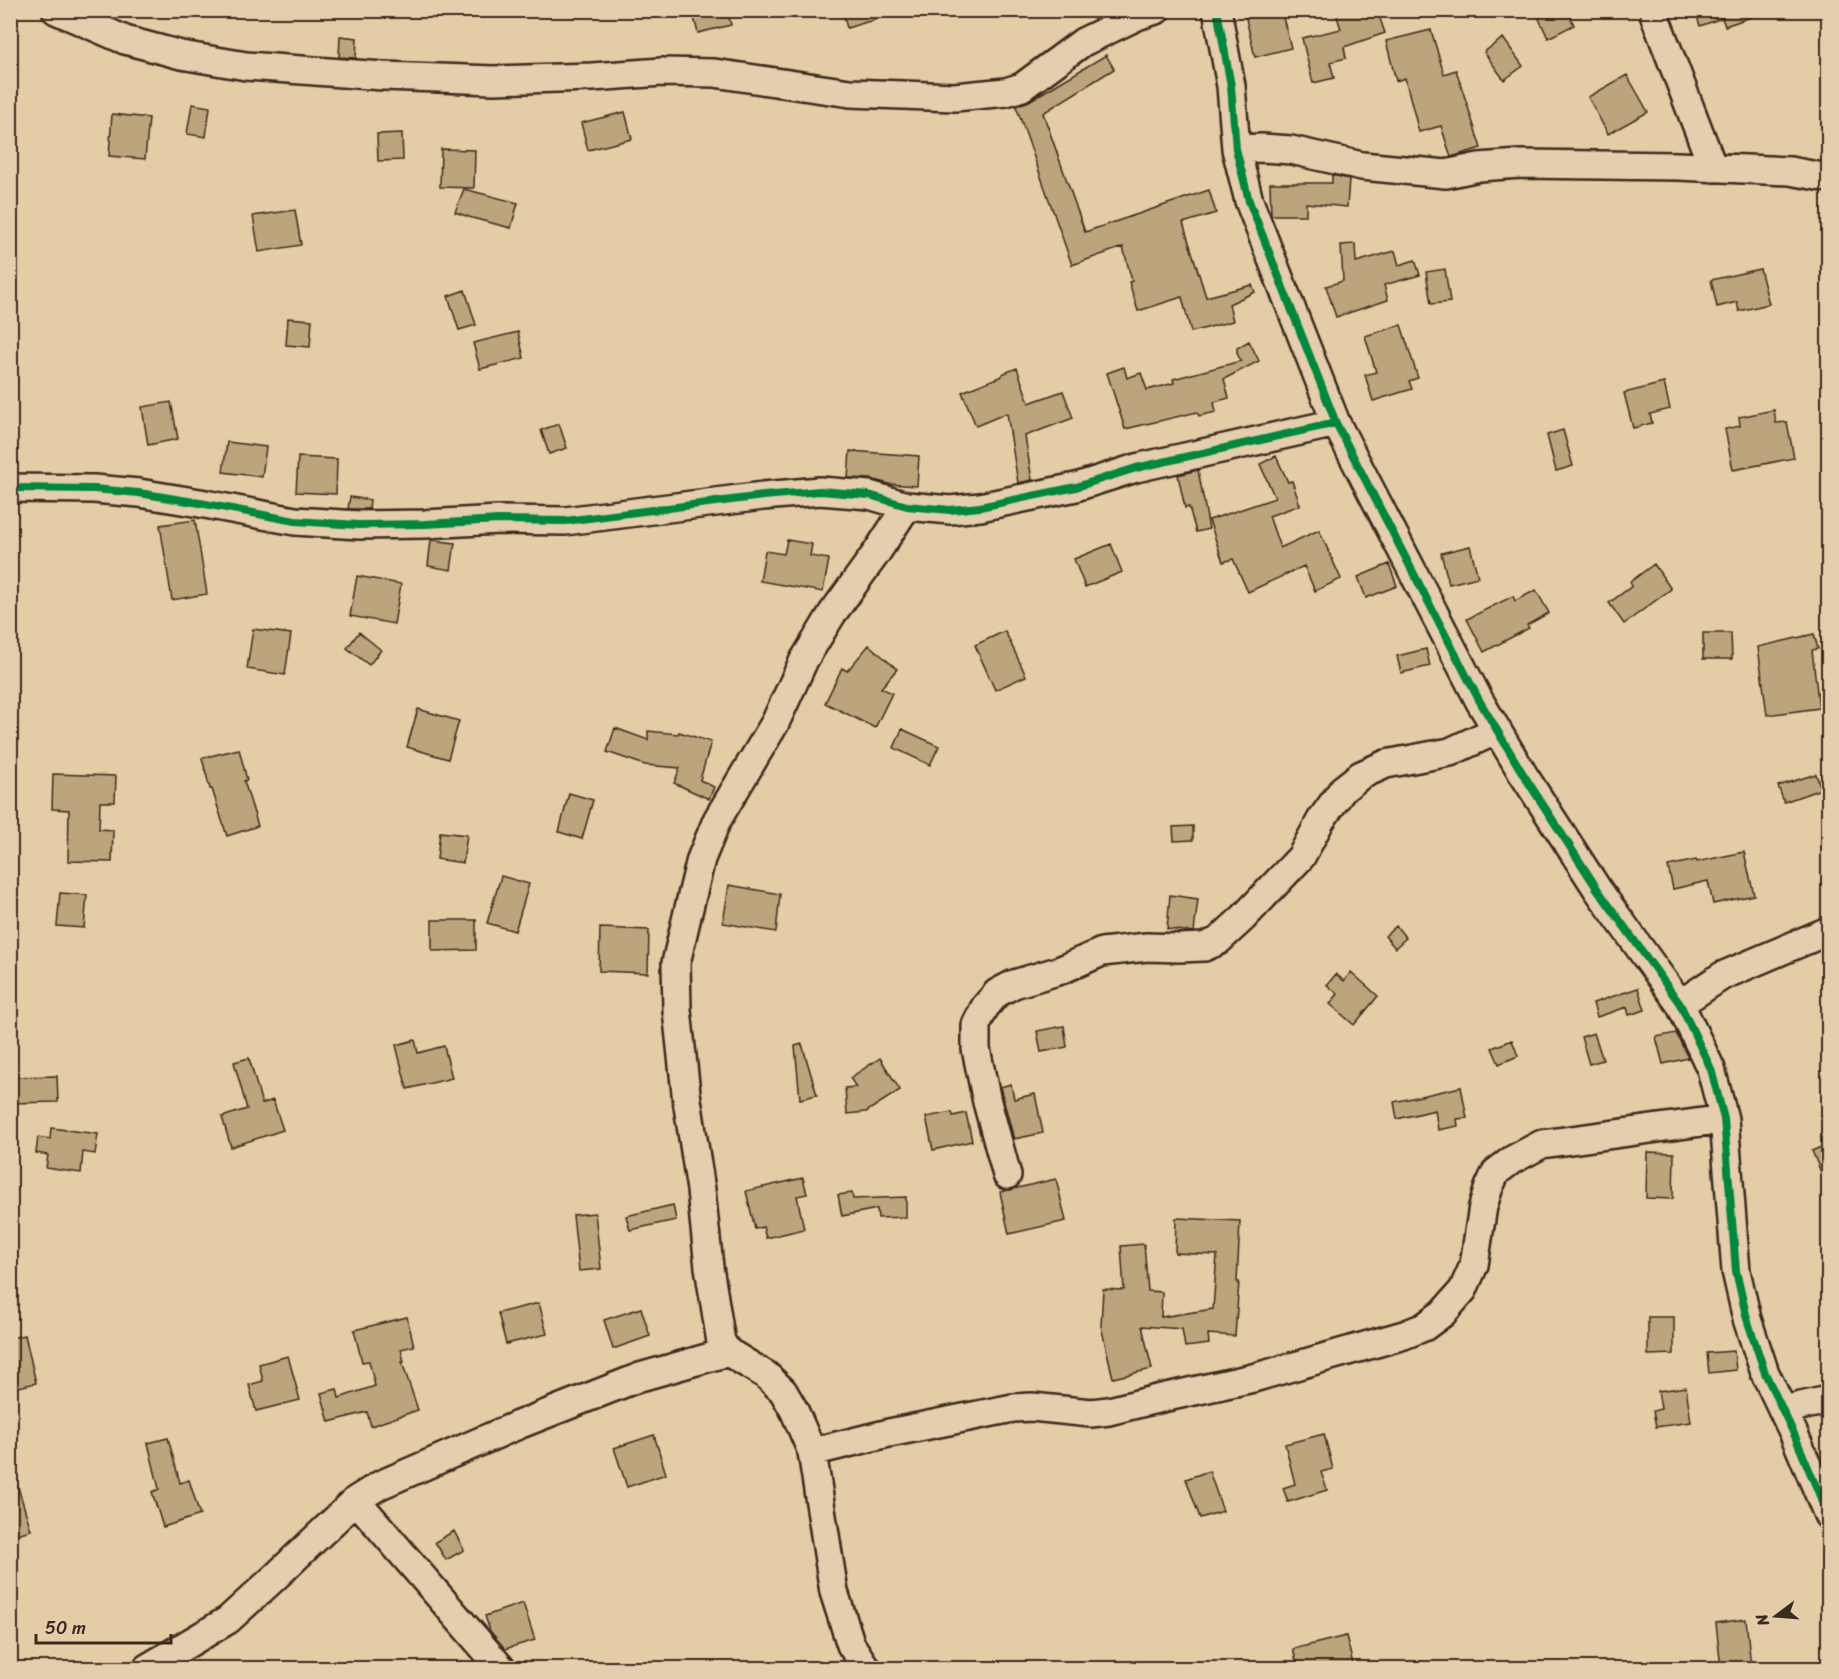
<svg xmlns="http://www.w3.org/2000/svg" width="1839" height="1679" font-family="Sriracha,sans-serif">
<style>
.building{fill:#bca47b;stroke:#3b2a1e;stroke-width:1.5}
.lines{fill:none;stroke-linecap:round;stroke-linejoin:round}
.minor-casing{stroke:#3b2a1e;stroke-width:32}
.minor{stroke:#e5ceae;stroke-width:27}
.cycleway-casing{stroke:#e5ceae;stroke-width:11}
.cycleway{stroke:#00873e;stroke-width:8}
</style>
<rect width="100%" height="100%" fill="#e4cca6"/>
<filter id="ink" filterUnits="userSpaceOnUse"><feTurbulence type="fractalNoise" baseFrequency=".0167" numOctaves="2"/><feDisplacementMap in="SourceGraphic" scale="12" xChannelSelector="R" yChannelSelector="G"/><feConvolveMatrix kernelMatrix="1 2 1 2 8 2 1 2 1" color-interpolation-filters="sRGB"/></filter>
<g filter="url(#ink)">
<!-- building -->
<path class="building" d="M692 10H727L731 25 698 33Z
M842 10H892L893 14 847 28Z
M1244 10H1281L1291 48 1255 57Z
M1335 10H1377L1385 33 1344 47 1346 58 1330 62 1334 78 1313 83 1302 38 1341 29Z
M1535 10H1567L1574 25 1548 38Z
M1695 10H1763V13L1725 26 1722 18 1700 26Z
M1431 30 1444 74 1456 70 1481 148 1451 157 1441 126 1419 132 1405 78 1396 81 1386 41Z
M340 36 357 38 356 58 339 57Z
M1503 38 1523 66 1504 80 1484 52Z
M1106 55 1114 69 1043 113 1085 232 1209 190 1216 213 1183 223 1206 297 1252 285 1255 292 1229 304 1233 321 1191 332 1182 297 1138 311 1129 282 1132 281 1123 247 1072 265 1016 106 1029 101Z
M1627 75 1648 112 1608 134 1588 97Z
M192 104 210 107 206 137 187 134Z
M625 112 632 139 588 150 581 123Z
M112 114 149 118 145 159 109 156Z
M402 133 403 160 378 161 377 134Z
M441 149 475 150 474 188 440 187Z
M1332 175 1349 179 1347 207 1306 203V215H1271L1270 183H1332Z
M464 189 518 203 511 228 472 218 455 212Z
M295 210 301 245 259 252 253 216Z
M1355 244 1356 262 1395 251 1399 265 1415 260 1420 275 1384 285 1388 300 1336 317 1326 286 1343 281 1341 245Z
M1445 269 1450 302 1431 304 1426 272Z
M1760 269 1769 304 1739 311 1737 302 1717 307 1711 280Z
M465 290 476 325 459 330 448 296Z
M288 318 312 320 310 347 286 345Z
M1401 325 1418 378 1409 381 1412 389 1373 401 1365 375 1376 372 1365 336Z
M518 332 524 358 480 369 473 343Z
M1249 341 1259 361 1224 379 1229 398 1214 402 1216 412 1199 416 1197 412 1125 429 1107 373 1124 367 1127 378 1141 373 1147 390 1174 383 1173 379 1241 361 1237 353V348Z
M1017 368 1029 403 1063 391 1073 418 1025 436 1032 480 1018 483 1007 413 976 426 962 392 1002 376V374Z
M1664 383 1670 409 1650 414 1652 423 1633 428 1624 393Z
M171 402 178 439 148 445 142 407Z
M1774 410 1776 423 1787 422 1794 458 1733 470 1725 429 1740 426 1739 417Z
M559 424 567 448 549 454 541 430Z
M1563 430 1573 466 1556 471 1547 435Z
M227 442 266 447 262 477 223 472Z
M850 451 919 456 917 486 889 484 871 479 848 478Z
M1276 456 1288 482 1292 481 1300 505 1269 516 1280 548 1319 530 1341 579 1315 591 1304 566 1248 592 1233 559 1223 562 1209 520 1275 498 1260 464Z
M298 457 337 459 336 494 296 492Z
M1198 470 1209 529 1196 532 1189 507 1185 508 1178 475Z
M350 497 370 500 369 509H348Z
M195 520 207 594 172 600 160 525Z
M431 540 455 543 451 570 428 566Z
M787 540 812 544 810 556 829 559 823 592 760 581 765 551 784 554Z
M1111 544 1122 572 1085 587 1074 559Z
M1470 546 1478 577 1449 584 1441 553Z
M1389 564 1397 586 1366 598 1358 577Z
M1654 564 1671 589 1624 624 1609 603 1632 586 1630 582Z
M357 576 401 584 394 624 350 616Z
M1536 590 1549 613 1527 625 1529 628 1484 652 1467 619 1513 596 1515 601Z
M253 629 291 634 285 675 247 669Z
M1005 631 1026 676 995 690 975 645Z
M359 632 381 650 369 665 347 648Z
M1703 633H1731L1732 659H1703Z
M1814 634 1818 649 1812 650 1819 708 1767 715 1758 647Z
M869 645 897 669 881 688 892 693 875 728 825 703 842 668 847 671Z
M1426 649 1430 666 1401 673 1397 656Z
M418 709 459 721 448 759 407 747Z
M615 728 648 740V731L678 734 679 732 711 742 700 780 714 787 709 799 674 783 680 768 645 765 607 752Z
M902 729 939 746 930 765 894 748Z
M239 749 247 780 244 781 258 826 227 836 212 789H210L202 758Z
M53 774 116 776 115 802H100L99 829 113 830 112 862 68 861 69 810 52 809Z
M1816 774 1821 789 1784 802 1778 786Z
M569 793 593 800 582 839 559 832Z
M1193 826V840L1174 841 1173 827Z
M440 832 467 835 463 863 437 859Z
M1744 852 1754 895 1713 904 1708 881 1673 889 1668 866 1696 860 1697 862Z
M501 876 529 884 515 931 487 923Z
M729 885 780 894 776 932 723 923Z
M60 893 87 895 84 928 57 926Z
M1170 895 1198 899 1194 932 1167 929Z
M432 920H476V950L432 951Z
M1396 926 1406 938 1395 948 1385 936Z
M600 928 649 930 648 973 599 971Z
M1351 972 1378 996 1354 1025 1330 1004 1338 994 1327 985 1336 974 1344 981Z
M1638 988 1645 1010 1629 1015 1627 1007 1597 1017 1593 1003Z
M1064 1026 1067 1047 1041 1052 1037 1031Z
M1594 1033 1603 1060 1589 1064 1581 1037Z
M1676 1033 1688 1058 1663 1064 1656 1037Z
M415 1040 418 1053 444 1046 452 1078 407 1089 396 1045Z
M1512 1040 1518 1056 1499 1064 1492 1048Z
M802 1044 817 1095 800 1099 795 1046Z
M249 1058 262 1104 273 1100 283 1130 231 1147 222 1117 247 1109 234 1062Z
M880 1058 900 1090 866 1112 847 1114 845 1088 856 1087 850 1078Z
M57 1076 58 1102 10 1103V1077Z
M1011 1084 1014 1099 1035 1094 1043 1133 1014 1139 1000 1087Z
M1461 1087 1467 1118 1457 1119 1458 1126 1438 1130 1435 1110 1397 1119 1394 1102Z
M952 1112 953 1116 966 1113 972 1141 933 1150 926 1117Z
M51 1128 98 1134 95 1154 83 1152 81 1173 46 1168 48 1155 36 1153 38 1137 50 1139Z
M1828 1144V1189L1812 1151Z
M1647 1152 1674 1153 1673 1199 1646 1198Z
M803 1178 807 1194 797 1196 804 1229 766 1238 763 1227 755 1229 746 1191Z
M1056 1179 1066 1221 1009 1234 1000 1192Z
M852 1193 853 1199 906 1197V1217L878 1218 877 1209 842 1216 838 1195Z
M673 1205 676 1220 630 1230 626 1216Z
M595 1213 601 1269 579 1271 573 1215Z
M1176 1218 1240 1221 1237 1282H1239L1235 1336 1208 1334 1209 1344 1185 1347 1182 1329 1142 1326 1152 1369 1113 1378 1101 1326 1103 1289 1124 1290 1121 1246 1144 1244 1148 1291 1162 1292 1161 1317 1213 1309 1217 1255 1175 1253Z
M539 1303 547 1334 506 1344 498 1313Z
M641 1308 650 1336 613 1349 604 1320Z
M407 1317 414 1346 401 1349 404 1362H402L418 1410 371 1426 367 1412 329 1422 321 1393 337 1389 339 1398 375 1386 369 1361 362 1362 354 1330Z
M1648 1317H1674V1354L1648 1355Z
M25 1335 36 1383 10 1389V1338Z
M1734 1351 1736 1370 1709 1373 1707 1353Z
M288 1356 300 1400 256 1411 249 1385 263 1381 259 1364Z
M1686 1387 1691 1422 1656 1427 1653 1411 1661 1409 1658 1391Z
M1324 1434 1333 1469 1321 1472 1327 1490 1288 1502 1283 1488 1295 1484 1285 1444Z
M654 1435 666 1474 627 1487 614 1448Z
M168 1438 180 1483 189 1480 200 1515 163 1527 152 1492 159 1489 148 1443Z
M1209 1471 1223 1511 1200 1518 1186 1479Z
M14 1474 31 1530 10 1536V1475Z
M454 1531 464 1550 446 1560 435 1542Z
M523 1603 535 1640 505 1649 490 1631 485 1616Z
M1746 1619 1751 1666 1721 1668 1716 1623Z
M1346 1636 1354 1668H1298L1293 1649Z"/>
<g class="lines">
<!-- minor casing -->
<g class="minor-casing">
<path id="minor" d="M56 10 125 40 181 55 246 66 383 76 494 80 592 77 662 72 714 73 850 93 955 97 1006 92 1022 87 1083 42 1137 16 1156 10
M1217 10 1231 86 1236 149 1249 201 1336 423 1479 700 1523 774 1598 890 1680 1004 1711 1069 1724 1119 1736 1271 1747 1319 1765 1373 1794 1434 1828 1515
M1655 17 1713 168
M1236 149 1262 148 1291 150 1362 166 1446 174 1479 167 1520 164 1678 166 1790 171 1828 178
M10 488 94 489 139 493 200 503 295 521 359 525 425 524 499 520 565 521 763 496 820 491 869 495 907 506 950 510 980 507 1076 487 1136 468 1336 423
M1680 1004 1722 976 1828 931
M1007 1175 987 1102 976 1049V1025L985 1007 997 993 1014 984 1061 970 1102 952 1147 947 1179 948 1204 947 1218 941 1243 918 1301 857 1321 820 1343 789 1361 775 1386 764 1450 752 1497 730
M1783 1410 1828 1400
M812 1452 889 1433 1013 1408 1032 1407 1091 1413 1109 1411 1153 1400 1253 1378 1404 1335 1424 1327 1443 1313 1463 1290 1474 1265 1483 1206 1489 1187 1496 1172 1512 1160 1542 1144 1724 1119
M356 1500 501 1668
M147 1668 228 1620 273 1579 356 1500 380 1485 518 1425 640 1377 728 1352
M866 1668 851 1645 834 1592 812 1452 794 1410 783 1391 766 1375 728 1352 721 1342 709 1267 701 1190 686 1093 677 1010 676 963 688 912 701 859 717 820 775 723 804 660 832 614 877 552 907 506"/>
</g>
<!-- minor -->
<use href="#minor" class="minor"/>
<!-- cycleway casing -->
<g class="cycleway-casing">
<path id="cycleway" d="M1217 10 1231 86 1236 149 1249 201 1336 423 1479 700 1523 774 1598 890 1680 1004 1711 1069 1724 1119 1736 1271 1747 1319 1765 1373 1794 1434 1828 1515
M10 488 94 489 139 493 200 503 295 521 359 525 425 524 499 520 565 521 763 496 820 491 869 495 907 506 950 510 980 507 1076 487 1136 468 1336 423"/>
</g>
<!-- cycleway -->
<use href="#cycleway" class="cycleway"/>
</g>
</g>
<!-- margin -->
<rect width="1839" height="1679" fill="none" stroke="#e5ceae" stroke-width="36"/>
<rect x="18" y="18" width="1803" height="1643" fill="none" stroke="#3b2a1e" stroke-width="2" filter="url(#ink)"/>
<!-- north arrow -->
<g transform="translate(1776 1616) rotate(254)" stroke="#e5ceae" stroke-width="4.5" paint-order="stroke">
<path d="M0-4.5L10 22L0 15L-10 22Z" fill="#3b2a1e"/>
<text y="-9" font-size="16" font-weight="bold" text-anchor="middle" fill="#3b2a1e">N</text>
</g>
<!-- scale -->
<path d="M36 1634v9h135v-9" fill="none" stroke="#3b2a1e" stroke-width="3"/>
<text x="45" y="1634" font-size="18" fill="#3b2a1e" stroke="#e5ceae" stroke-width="4.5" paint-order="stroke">50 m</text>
</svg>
